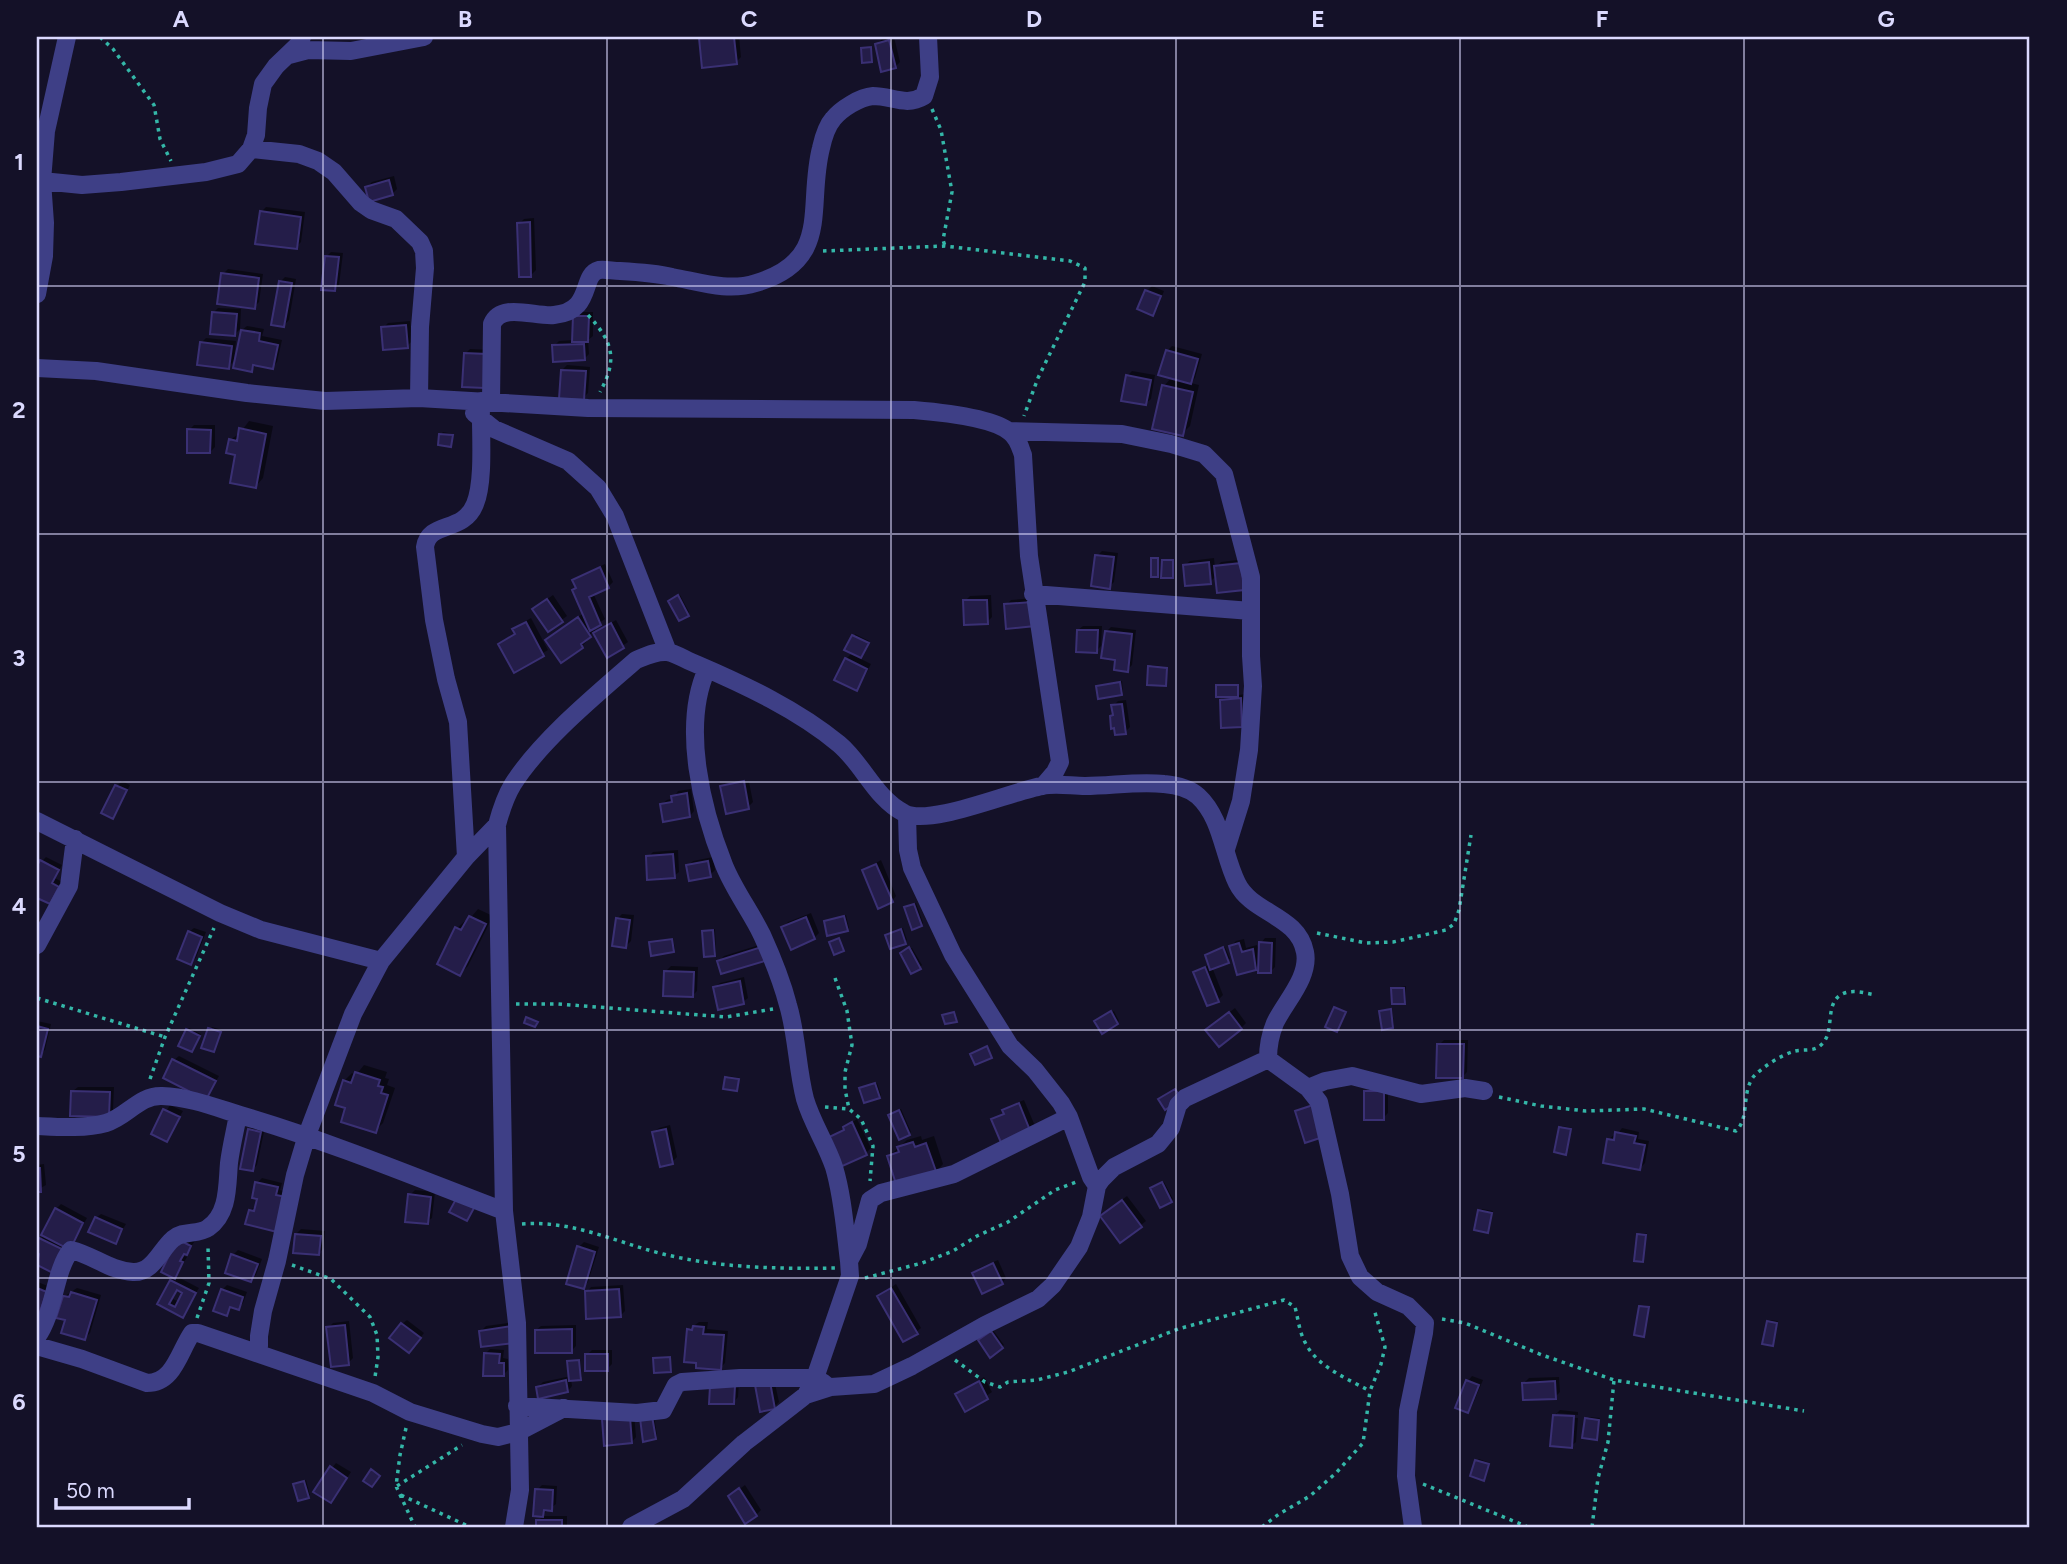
<svg xmlns="http://www.w3.org/2000/svg" width="2067" height="1564" font-family="Figtree,sans-serif">
<style>
.shadow{fill:#0007;fill-rule:evenodd}
.building{fill:#241d49;stroke:#3a3074;stroke-width:2;fill-rule:evenodd}
.lines{fill:none;stroke-linecap:round;stroke-linejoin:round}
.path{stroke:#34b7a8;stroke-width:3.5;stroke-dasharray:3.5 5;stroke-linecap:butt}
.minor{stroke:#3e3f86;stroke-width:18}
.grid{fill:none;stroke:#dbd9fe;stroke-width:2;stroke-opacity:0.55}
.neatline{fill:none;stroke:#dbd9fe;stroke-width:2.5}
.grid-label{font-size:23px;text-anchor:middle;font-weight:bold;fill:#dbd9fe}
</style>
<rect width="100%" height="100%" fill="#141128"/>
<!-- shadow -->
<path class="shadow" d="M703 37H739L741 57 736 62 701 39Z
M894 37 900 62 895 67 877 44 882 39Z
M872 46 873 59 871 60 863 49Z
M394 176 397 189 392 194 367 187 372 182Z
M266 207 305 212 301 242 296 247 261 212Z
M534 218 536 270 531 275 519 224 524 219Z
M331 252 343 253 339 285 334 289 326 257Z
M228 269 263 274 259 302 254 307 223 274Z
M285 277 296 279 289 320 284 325 280 282Z
M1152 286 1164 291 1157 309 1152 313 1140 308 1147 291Z
M218 308 241 309 240 329 235 334 213 313Z
M579 312H593V336L588 340 589 354 584 359 554 346 559 341 574 340V317Z
M410 321 412 341 407 346 383 328 388 323Z
M247 326 264 329 262 336 282 340 277 362 273 367 256 365 251 370 242 330Z
M206 338 236 341 234 359H236L228 367 201 343Z
M1172 346 1202 354 1195 378 1191 383 1199 385 1190 426 1182 434 1164 386 1172 377 1167 351Z
M470 349 491 350 489 382 465 354Z
M567 365 590 367 588 393 583 398 562 370Z
M1132 371 1155 375 1151 399 1146 403 1127 376Z
M249 421 273 426 263 478 256 486 230 440 240 433Z
M194 425H215V447L210 452 189 430Z
M443 432 454 434 451 445 441 434Z
M1102 551 1118 553 1114 582 1109 587 1097 556Z
M1214 558 1215 569 1219 564V568L1217 575 1210 582 1185 565 1190 561Z
M1165 559H1174L1172 576 1163 561Z
M1246 559V561L1219 564 1221 562Z
M605 564 613 582 608 587 593 593 605 619 593 627 596 632 616 620 628 642 607 656 594 631 585 639 587 641 582 646 552 636 584 613 574 580 579 576Z
M553 595 567 616 548 630 539 605Z
M680 595 689 612 687 614 672 599Z
M991 595 992 617 987 622 965 601 970 596Z
M1037 598 1039 620 1006 605 1011 600Z
M531 618 548 650 514 670 500 644 516 633 514 630 519 625Z
M1083 626H1102L1101 646 1096 651 1078 630Z
M1111 627 1136 630 1132 665 1127 670 1117 658 1106 632Z
M855 634 869 641 859 658 871 664 861 684 857 689 846 659 853 652Z
M1152 665 1168 667 1165 684 1150 667Z
M1122 681 1123 692 1121 694 1098 686Z
M1220 684H1239V695L1245 694 1246 720 1241 725 1221 700 1226 695 1218 686Z
M1126 700 1130 727 1125 732 1113 706 1118 701Z
M122 781 130 785 117 812 112 817 117 786Z
M749 782 753 802 748 807 722 787 725 784V787Z
M691 789 694 811 690 816 662 804 667 800 674 798 678 791Z
M678 850 679 872 674 876 648 857 653 852Z
M46 857 62 865 55 878 62 882 49 902 37 896V861L40 863Z
M713 857 715 870 710 875 688 866 693 861Z
M881 860 896 896 892 901 864 870Z
M916 903 923 923 921 925 908 906Z
M478 909 493 916 468 966 460 974 457 928 465 921 467 922Z
M811 913 819 933 814 938 783 927 788 922Z
M622 914 634 915 631 941 626 946 617 919Z
M846 915 849 928 847 930 826 922Z
M194 928 206 932 196 958 191 963 189 932Z
M903 928 907 940 891 947 887 935Z
M715 929 716 952 714 954 704 932Z
M673 938 675 949 673 951 650 943Z
M1265 938H1276L1275 967 1270 972 1260 964 1255 968 1231 946 1236 941 1244 939 1246 948 1257 945 1260 952 1261 943Z
M769 942 772 953 719 961 724 956Z
M1225 947 1230 959 1212 967 1223 995 1218 1000 1196 973 1210 964 1207 955 1208 953Z
M912 948 922 965 920 967 902 953Z
M671 966 698 967 697 991 692 996 666 971Z
M744 977 748 998 743 1002 715 987 720 983Z
M1406 986V1000L1404 1002 1393 989Z
M1235 1008 1246 1023 1241 1028 1213 1025Z
M1392 1008 1394 1025 1392 1027 1381 1011Z
M1114 1011 1119 1021 1102 1032 1098 1020Z
M37 1021 51 1024 45 1050 40 1055 37 1054Z
M212 1027 222 1030 215 1048 203 1046Z
M189 1028 201 1034 194 1048 188 1030Z
M1444 1040H1468L1467 1072 1462 1077 1439 1045Z
M179 1056 219 1076 206 1098 174 1060Z
M364 1065 387 1072 385 1078 389 1079 387 1085 395 1088 383 1123 375 1131 347 1107 344 1081 352 1073 356 1075Z
M728 1076 740 1078 737 1090 726 1078Z
M877 1083 881 1095 879 1097 863 1087Z
M78 1087H114L113 1110 108 1115 73 1091Z
M1370 1087H1388V1113L1383 1118 1366 1092Z
M1024 1100 1035 1126 1030 1131 993 1120 1005 1112 1009 1106Z
M170 1105 183 1111 166 1140 153 1133Z
M901 1109 911 1132 900 1138 892 1113Z
M857 1119 871 1148 866 1153 839 1166 827 1140Z
M255 1125 265 1127 257 1165 252 1170 250 1130Z
M670 1125 677 1157 672 1162 654 1132 659 1128Z
M1562 1126 1572 1128 1565 1153 1561 1128Z
M1622 1128 1639 1132 1638 1139 1649 1141 1645 1163 1640 1168 1609 1139 1614 1135H1617Z
M921 1136 922 1140 934 1136 943 1164 936 1172 889 1156 907 1140Z
M44 1164 46 1185 37 1190V1165Z
M262 1178 282 1183 280 1190 290 1193 277 1230 250 1210 257 1206V1183Z
M1164 1182 1173 1199 1171 1201 1154 1187Z
M415 1190 435 1192 432 1218 427 1222 410 1195Z
M1127 1196 1146 1221 1141 1225 1107 1211Z
M61 1204 87 1218 56 1273 37 1263 41 1253 37 1251V1247L56 1209Z
M1482 1209 1493 1211 1487 1231 1480 1211Z
M101 1214 126 1224 115 1242 96 1218Z
M301 1229 325 1231 324 1248 319 1253 296 1234Z
M1641 1233H1647L1642 1260 1639 1235Z
M178 1240 195 1241 184 1256 187 1257 176 1276 199 1288 182 1315 159 1303 175 1277ZM178 1289 185 1292 179 1302 173 1299Z
M584 1242 599 1247 588 1282 583 1287 579 1247Z
M238 1250 262 1259 256 1275 251 1280 233 1255Z
M998 1260 1006 1278 1002 1283 974 1273 979 1268Z
M38 1282 50 1287 38 1312H37Z
M896 1284 921 1328 916 1332 879 1296Z
M227 1285 247 1292 243 1303 238 1308 233 1306 227 1314 222 1290Z
M623 1285 625 1311 620 1316 587 1292 591 1287Z
M77 1288 101 1295 90 1333 85 1338 65 1296Z
M1643 1305 1650 1306 1644 1335 1641 1306Z
M407 1320 424 1333 414 1346 402 1324Z
M1770 1320 1778 1321 1772 1345 1768 1321Z
M349 1321 353 1358 348 1363 328 1328 333 1323Z
M516 1322 518 1336 481 1331 486 1326Z
M699 1322H708L707 1329 728 1331 725 1363 720 1368 688 1330Z
M576 1325V1346L571 1351 536 1330 541 1326Z
M993 1330 1004 1345 1002 1347 982 1338Z
M490 1349 504 1350 503 1358 508 1359V1370L503 1375 485 1354Z
M592 1350H612V1364L607 1369 587 1355Z
M671 1356 670 1371 655 1358 657 1357Z
M580 1359 582 1377 571 1379 572 1386 568 1391 538 1387 543 1382 571 1376 569 1362Z
M1472 1376 1483 1380 1472 1406 1468 1411 1457 1407 1468 1381Z
M984 1377 992 1392 965 1410 957 1395Z
M1559 1377 1560 1392 1555 1397 1524 1383 1529 1378Z
M774 1379 779 1402 774 1407 757 1386Z
M716 1382H739L738 1397 734 1402Z
M1560 1410 1578 1412V1415L1557 1413Z
M634 1413 636 1437 632 1442 609 1415Z
M1557 1413V1417L1578 1418 1576 1442 1571 1446 1555 1415Z
M654 1415 657 1436 655 1438 642 1418Z
M1589 1417 1600 1418 1596 1438 1587 1419Z
M1479 1459 1490 1463 1483 1479 1477 1461Z
M336 1463 351 1472 335 1496 332 1468Z
M306 1480 310 1495 308 1497 295 1484Z
M542 1485 557 1486 556 1504 542 1515 537 1490Z
M745 1485 761 1510 756 1515 730 1496Z
M543 1516H567V1527H538V1521Z"/>
<!-- building -->
<path class="building" d="M734 37 737 64 702 68 699 38Z
M889 40 896 68 881 72 875 44Z
M871 47 872 62 862 63 861 48Z
M389 180 393 195 369 202 365 187Z
M260 211 301 217 297 249 255 244Z
M530 222 531 277H519L517 223Z
M325 256 339 257 335 291 321 290Z
M221 273 259 278 255 309 217 304Z
M279 281 292 283 284 327 271 325Z
M1145 290 1161 296 1153 316 1137 309Z
M212 312 237 314 235 336 210 334Z
M573 316H589L588 342H572Z
M406 325 408 348 383 350 381 327Z
M241 330 260 333 259 341 278 345 273 369 253 365 252 372 233 368Z
M200 342 232 346 229 369 197 365Z
M584 344 585 360 553 362 552 345Z
M1166 350 1198 359 1191 384 1158 375Z
M464 353 487 354 485 388 462 387Z
M561 370 586 371 584 400 559 399Z
M1126 375 1151 380 1146 405 1121 401Z
M1162 385 1193 392 1183 436 1152 429Z
M239 428 266 434 256 488 230 483 235 455 226 453 229 439 237 441Z
M187 429 211 430 210 453H187Z
M439 434 453 435 451 447 438 445Z
M1095 555 1114 557 1110 589 1091 586Z
M1151 558H1158V577H1151Z
M1162 560H1173V578H1161Z
M1209 562 1211 584 1185 586 1183 565Z
M1241 563 1244 590 1217 593 1214 566Z
M600 567 609 588 589 597 601 625 590 631 572 590 576 588 572 580Z
M678 595 689 616 679 621 668 601Z
M547 599 563 622 548 632 532 609Z
M963 600H987L988 624 964 625Z
M1032 602 1035 626 1006 629 1004 604Z
M578 617 591 637 581 644 583 648 561 663 545 640Z
M526 622 544 656 514 673 498 644 515 634 512 629Z
M611 623 624 648 607 658 593 633Z
M1077 630H1098L1097 653 1076 652Z
M1105 631 1132 634 1128 672 1114 670 1115 660 1101 658Z
M852 635 869 643 861 658 844 650Z
M845 658 867 669 857 691 834 680Z
M1148 666 1167 668 1166 686 1147 685Z
M1120 682 1122 695 1098 699 1096 686Z
M1216 685H1238V697H1216Z
M1241 698 1242 727 1221 728 1220 700Z
M1122 704 1126 734 1115 735 1114 728 1111 729 1110 716 1113 715 1111 705Z
M744 781 749 809 726 814 720 786Z
M115 785 127 790 113 819 101 813Z
M687 793 690 817 663 822 660 804 672 802 671 796Z
M673 854 675 878 647 880 646 856Z
M40 860 59 870 52 883 59 887 50 904 37 898V866Z
M708 861 711 877 689 881 686 865Z
M876 864 893 902 878 909 862 870Z
M914 904 922 926 912 930 904 907Z
M469 916 486 924 460 976 437 964 455 927 461 930Z
M844 916 848 931 827 936 824 921Z
M806 917 815 939 791 950 781 927Z
M616 918 630 920 626 948 612 946Z
M901 929 906 944 890 949 885 935Z
M713 930 715 956 704 957 702 931Z
M188 931 202 937 191 965 177 959Z
M839 938 844 951 834 955 829 942Z
M672 939 674 952 651 956 649 942Z
M1259 942 1272 943 1271 973H1258Z
M1239 943 1242 952 1253 949 1256 970 1237 975 1229 946Z
M765 946 768 960 721 974 717 961Z
M909 947 921 969 911 974 900 953Z
M1223 947 1229 963 1210 970 1205 955Z
M1205 967 1219 1002 1207 1006 1193 972Z
M664 971 694 972 693 997 663 996Z
M740 981 744 1004 718 1010 713 987Z
M1391 988H1404L1405 1004H1392Z
M1334 1007 1346 1012 1337 1032 1325 1027Z
M1391 1009 1393 1028 1382 1030 1379 1011Z
M1111 1011 1118 1024 1102 1034 1094 1021Z
M954 1012 957 1022 945 1024 942 1015Z
M1229 1012 1242 1029 1219 1047 1205 1030Z
M526 1017 538 1022 535 1027 524 1023Z
M37 1026 48 1029 41 1057 37 1056Z
M208 1028 221 1032 214 1052 201 1048Z
M186 1029 200 1036 192 1052 178 1046Z
M1437 1044H1464L1463 1078H1436Z
M987 1046 992 1058 975 1065 970 1054Z
M172 1059 216 1081 206 1100 163 1078Z
M355 1072 380 1080 378 1086 383 1087 381 1093 388 1095 376 1133 341 1122 345 1108 335 1105 343 1080 351 1083Z
M725 1077 739 1079 737 1091 723 1089Z
M875 1083 880 1098 864 1103 859 1088Z
M1175 1089 1182 1099 1165 1110 1158 1099Z
M71 1091 110 1092 109 1117 70 1116Z
M1364 1091H1384V1120H1364Z
M1019 1103 1031 1133 1002 1145 991 1119 1004 1114 1002 1110Z
M1316 1104 1326 1136 1305 1143 1295 1111Z
M163 1109 180 1117 167 1142 151 1134Z
M899 1110 910 1135 899 1140 888 1115Z
M852 1122 867 1155 838 1168 825 1139 844 1130 843 1127Z
M1559 1127 1571 1129 1566 1155 1554 1152Z
M248 1129 261 1132 253 1171 240 1169Z
M666 1129 673 1164 660 1167 652 1132Z
M1615 1132 1636 1136 1634 1143 1645 1145 1640 1170 1603 1163 1607 1139 1614 1140Z
M913 1142 915 1147 926 1143 937 1174 897 1187 887 1156 899 1152 897 1147Z
M37 1168H40L41 1192H37Z
M255 1182 278 1187 276 1195 286 1197 277 1232 245 1224 249 1210 254 1211 257 1199 252 1198Z
M1162 1182 1172 1202 1160 1208 1150 1188Z
M408 1194 431 1197 428 1224 405 1222Z
M456 1199 474 1208 467 1221 449 1212Z
M1122 1200 1142 1227 1120 1243 1100 1216Z
M55 1208 83 1223 70 1250 41 1235Z
M1478 1210 1492 1213 1488 1233 1474 1230Z
M95 1217 122 1229 116 1244 88 1232Z
M295 1234 321 1236 319 1255 293 1253Z
M1637 1234 1646 1235 1643 1262 1634 1261Z
M39 1238 68 1252 57 1275 37 1265 39 1254 37 1252V1243Z
M177 1239 191 1246 187 1255 184 1254 180 1261 183 1262 175 1279 161 1272Z
M577 1246 595 1252 584 1289 566 1284Z
M231 1254 258 1264 251 1282 225 1273Z
M993 1263 1003 1284 982 1294 972 1273Z
M170 1280 196 1293 183 1318 157 1304ZM177 1290 182 1293 175 1307 169 1304Z
M37 1288 47 1292 39 1314 37 1313Z
M891 1288 918 1334 903 1342 877 1296Z
M221 1289 243 1297 239 1310 230 1307 227 1316 213 1311Z
M619 1289 621 1317 586 1319 585 1291Z
M71 1292 97 1300 85 1340 61 1333 65 1320 56 1318 63 1296 69 1297Z
M1639 1306 1649 1307 1644 1337 1634 1335Z
M1767 1321 1777 1323 1773 1346 1762 1344Z
M401 1323 421 1338 409 1353 389 1338Z
M345 1325 349 1365 331 1367 326 1327Z
M512 1326 514 1343 481 1347 479 1331Z
M693 1326 704 1327 703 1334 724 1335 721 1370 696 1368V1363L684 1362 687 1329 692 1330Z
M572 1329V1353H535V1330Z
M991 1331 1003 1348 990 1358 978 1340Z
M484 1353 500 1354 499 1363H504V1376H483Z
M585 1354H608V1371H585Z
M670 1357 671 1372 654 1373 653 1358Z
M579 1360 581 1380 569 1381 567 1361Z
M566 1380 568 1392 538 1399 536 1387Z
M1466 1380 1479 1385 1468 1413 1455 1408Z
M979 1381 988 1399 965 1412 955 1394Z
M1555 1381 1556 1399 1523 1400 1522 1383Z
M770 1382 775 1409 760 1412 755 1385Z
M710 1386H735L734 1404H709Z
M1553 1415 1574 1416 1572 1448 1550 1446Z
M652 1416 656 1439 643 1442 640 1418Z
M630 1417 632 1443 604 1446 602 1419Z
M1585 1418 1599 1420 1597 1440 1582 1438Z
M1475 1460 1489 1464 1484 1481 1470 1476Z
M330 1466 347 1478 331 1503 313 1492Z
M371 1469 380 1476 372 1487 363 1481Z
M304 1481 309 1498 298 1501 293 1484Z
M739 1488 757 1516 745 1524 728 1496Z
M535 1489 553 1490 552 1511 544 1510 543 1517 533 1516Z
M536 1520H562V1527H536Z"/>
<g class="lines">
<!-- path -->
<path class="path" d="M100 37 113 49 154 105 160 139 171 161
M932 109 941 130 952 192 943 240 945 246
M823 251 945 246 1070 261 1085 268V282L1038 378 1024 416
M588 315C613 342 618 359 600 392
M1317 933 1366 943 1393 942 1446 930 1454 924 1459 910 1471 835
M835 978 847 1011 852 1045 845 1072V1089L849 1109
M37 998 165 1037
M516 1004H558L726 1017 773 1009
M150 1079 165 1037 214 928
M1499 1097 1541 1106 1586 1111 1644 1109 1736 1131C1750 1118 1741 1092 1754 1076 1764 1066 1781 1055 1795 1051 1804 1049 1814 1052 1821 1045 1835 1033 1825 1007 1839 996 1850 988 1864 993 1876 995
M825 1107 849 1109 861 1119 873 1146 870 1181
M522 1224C573 1220 615 1242 663 1254 720 1268 777 1269 835 1268
M292 1265 331 1279 370 1317 377 1335 378 1357 375 1377
M865 1278 922 1263 953 1251 977 1236 1008 1222 1055 1190 1076 1182
M197 1318 209 1283 208 1247
M1442 1319 1465 1323 1542 1355 1614 1380 1804 1411
M955 1360 985 1382 1000 1387 1008 1382 1037 1380 1068 1372 1178 1329 1284 1300 1295 1307C1298 1318 1299 1330 1304 1340 1315 1366 1346 1378 1370 1391
M406 1428 400 1455 396 1486 415 1527
M1423 1484 1528 1527
M397 1486 462 1445
M401 1495 470 1527
M1262 1527 1279 1514 1310 1496 1336 1473 1363 1443 1370 1391 1381 1364 1385 1347 1374 1309
M1592 1527 1598 1478 1608 1442 1614 1380"/>
<!-- minor -->
<path class="minor" d="M289 55 308 50 351 51 424 37
M251 149 299 154 318 161 334 172 361 203 371 210 396 219 420 242 424 251 425 268 420 327 419 398
M42 181 82 185 121 182 206 172 238 164 251 149 256 135 258 108 263 84 276 66 300 43 302 37
M37 294 44 256 45 223 42 181 46 131 67 37
M37 368 96 371 247 393 325 401 419 398 588 408 914 410C938 412 992 417 1010 432 1018 438 1020 447 1023 455L1029 556 1060 762 1055 772 1043 786
M491 401 492 324C501 302 535 317 554 315 594 311 580 275 599 270 605 269 613 271 620 271 638 272 655 273 672 277 700 282 728 292 756 283 833 260 806 207 821 148 823 139 826 127 833 119 841 109 860 97 873 96 892 96 906 107 924 96L930 77 928 37
M474 413 494 429 568 461 598 488 615 516 668 652
M1010 431 1122 434 1171 444 1204 454 1224 474 1251 577V656L1253 686 1249 750 1241 801 1226 849
M1033 594 1251 611
M707 669C681 726 702 810 724 865 734 890 751 912 762 935 772 957 782 982 788 1005 797 1035 797 1068 805 1099 812 1123 826 1143 834 1167 843 1197 845 1230 849 1261L850 1276 815 1378 806 1395
M907 815 908 850 912 868 953 955 1010 1046 1035 1070 1061 1103 1069 1117 1091 1177 1097 1186
M37 821 220 913 261 930 381 961
M466 857 458 722 446 679 434 620 425 547C429 520 463 534 475 504 485 480 480 429 481 401
M37 945 69 886 75 839
M1308 1088 1325 1081 1352 1076 1421 1094 1465 1088 1484 1091
M37 1126C58 1127 85 1129 106 1123 127 1117 139 1095 162 1096 192 1097 222 1110 250 1118 336 1144 420 1179 504 1211
M849 1261 858 1244 870 1200 881 1193 954 1174 1069 1117
M37 1337C55 1312 54 1271 71 1250 93 1255 110 1271 133 1272 153 1273 160 1250 173 1239 183 1230 198 1235 208 1228 229 1214 227 1185 229 1163 231 1147 235 1131 238 1115
M37 1346 82 1359 147 1383C174 1383 179 1352 192 1333H198L373 1393 410 1412 482 1434 498 1437 518 1432 564 1408
M256 1353 259 1346V1336L263 1311 277 1261 295 1175 307 1135 353 1014 381 961 466 857 497 825
M517 1406 637 1413 663 1410 676 1385 682 1382 740 1378H815L824 1383
M514 1527 520 1490 517 1323 504 1211 497 825C501 810 505 797 513 784 541 740 596 695 636 660 646 656 656 651 667 652 676 653 687 661 696 664 745 685 798 710 839 744 863 764 875 798 904 813 929 827 1012 791 1042 786 1055 783 1071 786 1085 786 1111 786 1138 781 1164 784 1176 785 1189 788 1198 796 1222 818 1223 855 1237 883 1252 914 1298 915 1305 952 1310 977 1285 1002 1275 1023 1270 1035 1268 1047 1268 1059L1308 1088 1319 1102 1340 1194 1350 1256 1360 1277 1377 1292 1408 1306 1425 1323 1424 1333 1408 1411 1406 1476 1413 1527
M631 1527 683 1499 744 1443 806 1395 831 1387 874 1384 912 1366 985 1325 1038 1299 1053 1285 1079 1247 1091 1217 1097 1186 1101 1180 1114 1167 1158 1144 1171 1128 1178 1105 1185 1098 1268 1059"/>
</g>
<!-- grid -->
<path class="grid" d="M323 37V1527M607 37V1527M891 37V1527M1176 37V1527M1460 37V1527M1744 37V1527M37 286H2030M37 534H2030M37 782H2030M37 1030H2030M37 1278H2030"/>
<!-- border -->
<rect width="2067" height="1564" fill="none" stroke="#141128" stroke-width="77"/>
<!-- scale -->
<path d="M56 1498v10h133v-10" fill="none" stroke="#dbd9fe" stroke-width="3.5"/>
<text x="66" y="1498" font-size="21" fill="#dbd9fe" stroke="#141128" stroke-width="5" paint-order="stroke">50 m</text>
<rect x="38" y="38" width="1990" height="1488" class="neatline"/>
<g class="grid-label">
<text x="181" y="27">A</text>
<text x="465" y="27">B</text>
<text x="749" y="27">C</text>
<text x="1034" y="27">D</text>
<text x="1318" y="27">E</text>
<text x="1602" y="27">F</text>
<text x="1886" y="27">G</text>
<text x="19" y="170">1</text>
<text x="19" y="418">2</text>
<text x="19" y="666">3</text>
<text x="19" y="914">4</text>
<text x="19" y="1162">5</text>
<text x="19" y="1410">6</text>
</g>
</svg>
